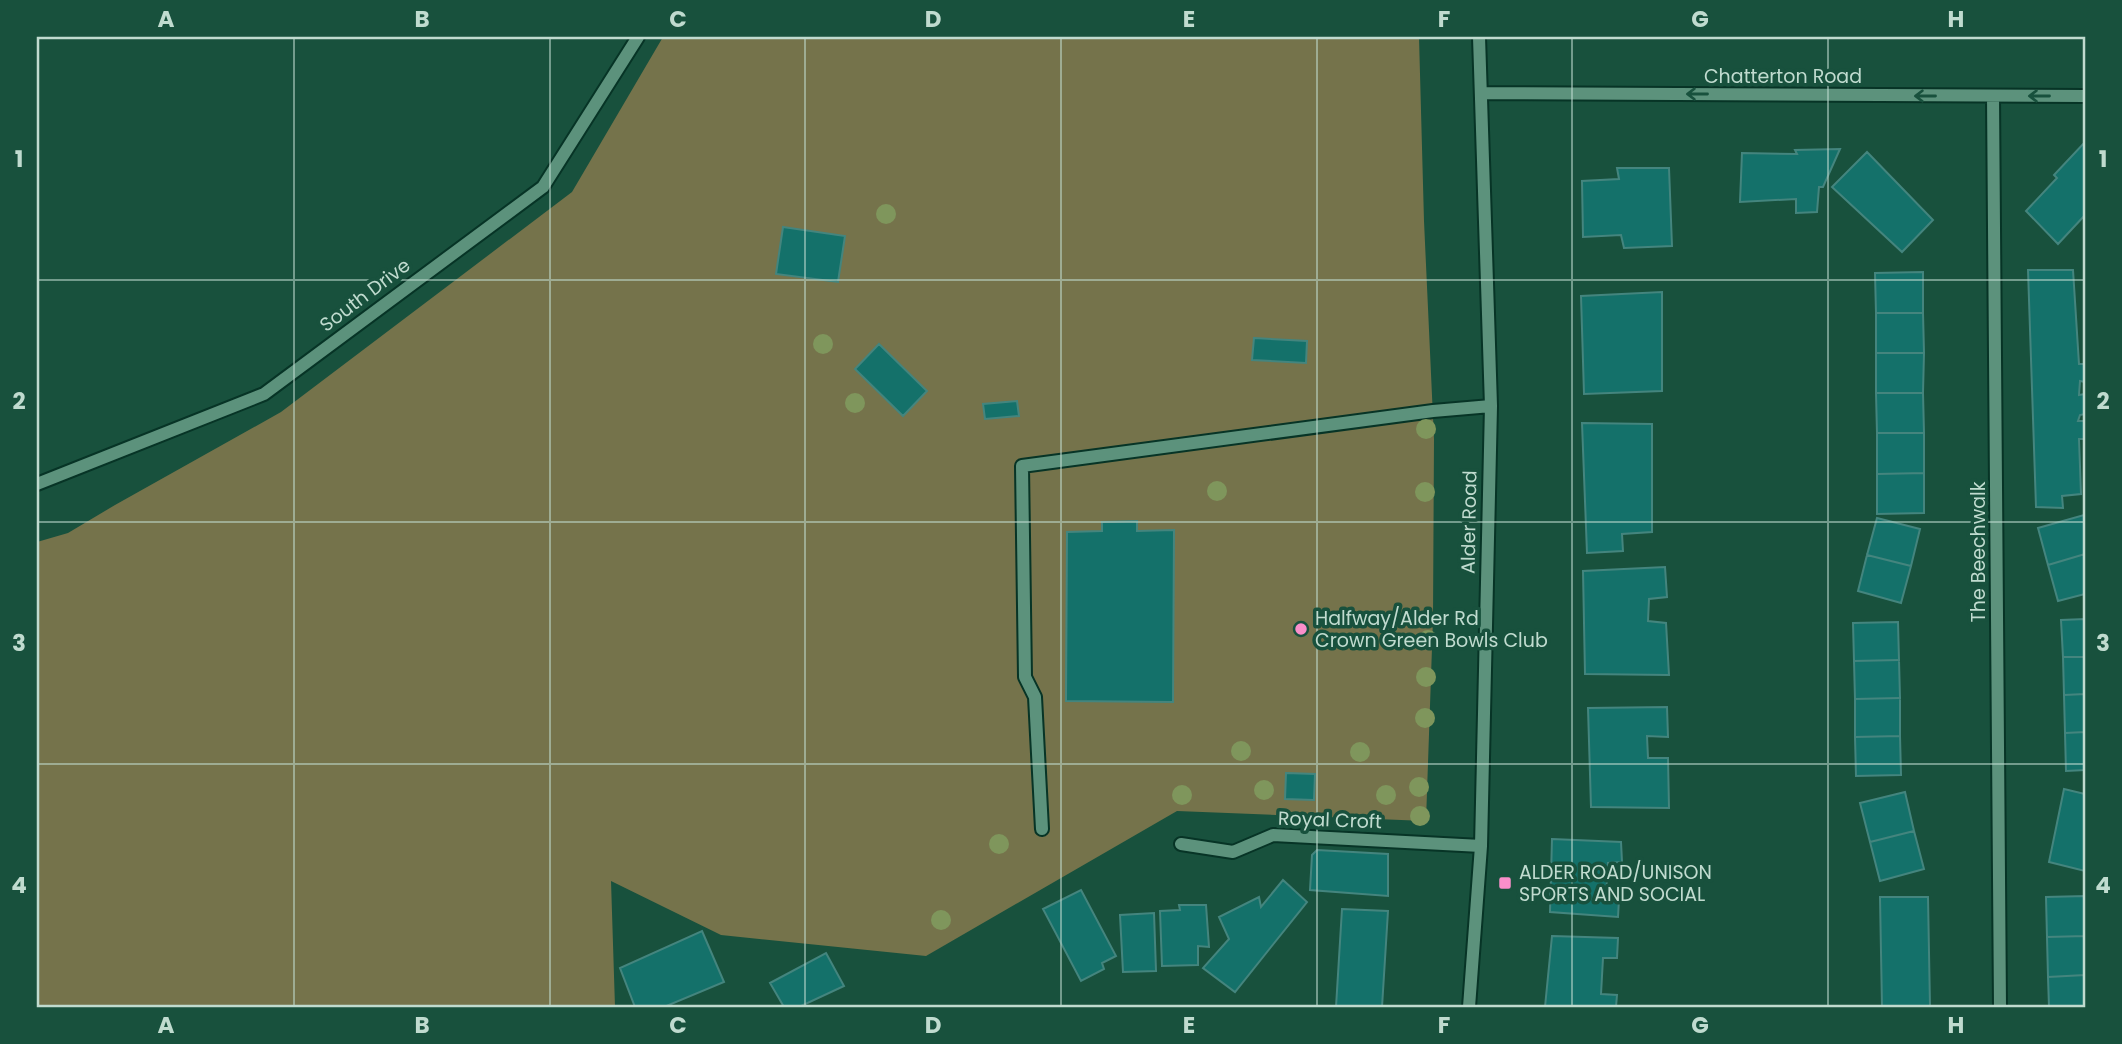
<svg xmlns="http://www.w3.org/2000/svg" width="2122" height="1044" font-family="Poppins,sans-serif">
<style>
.green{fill:#75734b}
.building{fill:#14716a;stroke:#44857e;stroke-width:2}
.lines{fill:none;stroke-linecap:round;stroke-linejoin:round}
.minor-casing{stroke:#073426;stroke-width:16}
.minor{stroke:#5c927c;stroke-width:12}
.tree{fill:#7f965c}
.oneway{stroke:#18513d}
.grid{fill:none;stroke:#c0dbcf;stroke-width:2;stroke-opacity:0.55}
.poi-dot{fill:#f98fca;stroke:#18513d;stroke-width:2.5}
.labels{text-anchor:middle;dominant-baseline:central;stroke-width:7;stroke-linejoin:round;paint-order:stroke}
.street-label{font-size:19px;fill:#c0dbcf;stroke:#18513d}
.poi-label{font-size:19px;fill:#c0dbcf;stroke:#18513d;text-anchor:start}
.neatline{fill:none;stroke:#c0dbcf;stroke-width:2.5}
.grid-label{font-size:23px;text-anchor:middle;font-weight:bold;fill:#c0dbcf}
</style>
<rect width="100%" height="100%" fill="#18513d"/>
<!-- green -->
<path class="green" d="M663 37H1419L1424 221 1434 439 1433 619 1426 821 1177 811 926 956 721 935 611 881 615 1007H37V542L68 533 115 505 281 412 572 192Z"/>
<!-- building -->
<path class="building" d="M2085 142V215L2058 244 2026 211 2057 178 2054 175Z
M1840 149 1823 187H1819L1817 212 1796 213V199L1740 202 1742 153 1797 154 1795 150Z
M1867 152 1933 220 1902 252 1832 187Z
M1617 168H1669L1672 246 1624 248 1621 235 1583 237 1582 181 1619 179Z
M783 227 845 236 838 282 776 274Z
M2028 270H2073L2079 364H2085V382L2080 381 2079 395 2085 394V414L2080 415 2078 421H2085V439H2079L2081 494 2062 496 2063 508 2036 507Z
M1923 272V313H1876L1875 273Z
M1662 292V391L1584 394 1581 296Z
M1876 313H1923L1924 353H1876Z
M1254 338 1307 341 1306 363 1252 360Z
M879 344 927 391 903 416 855 369Z
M1876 353H1924L1923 393H1876Z
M1876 393H1923L1924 433H1877Z
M1017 401 1019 416 985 419 983 404Z
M1582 423 1652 424V532L1622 534 1623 551 1587 553Z
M1877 433H1924V473L1877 474Z
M1924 473V513L1877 514V474Z
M2084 515 2085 554 2048 565 2038 528Z
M1877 518 1920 529 1911 566 1867 555Z
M1137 521V531L1174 530 1173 702 1066 701 1067 532 1102 531V522Z
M2085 554V594L2058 601 2048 565Z
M1867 555 1911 566 1901 603 1858 591Z
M1665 567 1667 597 1649 599 1648 621 1666 623 1669 675 1585 674 1583 571Z
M2085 619V657H2063L2061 620Z
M1898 622 1899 660 1854 661 1853 623Z
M2063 657H2085V694L2064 695Z
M1899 660 1900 698 1855 699 1854 661Z
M2085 694V732L2065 733 2064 695Z
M1900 698V736L1855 737V699Z
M1667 707 1668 737 1647 736 1648 758H1668L1669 808 1591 807 1588 708Z
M2085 732V770L2066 771 2065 733Z
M1900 736 1901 775 1856 776 1855 737Z
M1286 773 1315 774 1314 800 1285 799Z
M2064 789 2085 794V871L2049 862Z
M1905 792 1914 831 1870 842 1860 803Z
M1914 831 1924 869 1880 881 1870 842Z
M1552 839 1621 842 1622 862 1608 863 1606 897 1619 899 1618 917 1550 912Z
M1317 850 1388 854V896L1310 890 1312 855Z
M1283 880 1307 902 1235 992 1203 968 1229 939 1219 917 1259 897 1261 907Z
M1081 890 1116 956 1102 963 1104 969 1081 981 1043 909Z
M2085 896V936L2047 937 2046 897Z
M1880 897H1928L1930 1007H1882Z
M1179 905H1206L1209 947 1198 946V965L1162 966 1160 911 1180 910Z
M1342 909 1388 911 1382 1007H1336Z
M1154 913 1156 971 1123 972 1120 915Z
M702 931 724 982 664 1007H635L620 968Z
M1552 936 1618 938 1617 958H1603L1601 994 1617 995 1616 1007H1545Z
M2085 936V975L2048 977 2047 937Z
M826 953 844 986 799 1007H784L770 983Z
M2085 975V1007H2049L2048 977Z"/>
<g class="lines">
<!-- minor casing -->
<g class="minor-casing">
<path id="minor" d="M1481 93 2085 96
M1993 96 2000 1007
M37 484 264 394 543 187 638 37
M1042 829 1035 697 1025 677 1022 466 1433 411 1491 406
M1181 844 1233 852 1273 835 1481 846
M1469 1007 1481 846 1491 406 1479 37"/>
</g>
<!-- minor -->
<use href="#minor" class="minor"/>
</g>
<!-- trees -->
<g class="tree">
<circle cx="886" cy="214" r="10"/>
<circle cx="823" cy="344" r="10"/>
<circle cx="855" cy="403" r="10"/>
<circle cx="1426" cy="429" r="10"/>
<circle cx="1217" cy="491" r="10"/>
<circle cx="1425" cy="492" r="10"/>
<circle cx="1428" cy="640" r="10"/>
<circle cx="1426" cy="677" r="10"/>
<circle cx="1425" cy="718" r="10"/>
<circle cx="1241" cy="751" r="10"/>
<circle cx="1360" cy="752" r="10"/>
<circle cx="1419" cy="787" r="10"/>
<circle cx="1264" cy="790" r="10"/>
<circle cx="1182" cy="795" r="10"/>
<circle cx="1386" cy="795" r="10"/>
<circle cx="1420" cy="816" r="10"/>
<circle cx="999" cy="844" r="10"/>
<circle cx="941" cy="920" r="10"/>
</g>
<!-- one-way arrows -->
<defs><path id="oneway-shaft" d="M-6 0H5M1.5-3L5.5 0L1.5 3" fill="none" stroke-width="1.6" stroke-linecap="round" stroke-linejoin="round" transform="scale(1.75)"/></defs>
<g class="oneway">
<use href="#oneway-shaft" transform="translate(1697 94) rotate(-180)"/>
<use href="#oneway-shaft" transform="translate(1925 96) rotate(-180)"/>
<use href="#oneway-shaft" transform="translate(2039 96) rotate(180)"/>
</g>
<!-- grid -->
<path class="grid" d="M294 37V1007M550 37V1007M805 37V1007M1061 37V1007M1317 37V1007M1572 37V1007M1828 37V1007M37 280H2085M37 522H2085M37 764H2085"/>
<!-- markers -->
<g class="poi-dot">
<circle cx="1301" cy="629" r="7"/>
<rect x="1498" y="876" width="14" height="14" rx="3.5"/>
</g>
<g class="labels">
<!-- street labels -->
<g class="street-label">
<text x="1783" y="76">Chatterton Road</text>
<text transform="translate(365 295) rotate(-37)">South Drive</text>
<text transform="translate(1469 522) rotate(-89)">Alder Road</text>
<text transform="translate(1978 552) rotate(-90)">The Beechwalk</text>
<text transform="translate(1330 820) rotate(2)">Royal Croft</text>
</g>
<!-- poi labels -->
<g class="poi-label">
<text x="1315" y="618">Halfway/Alder Rd<tspan x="1315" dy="22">Crown Green Bowls Club</tspan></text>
<text x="1519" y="872">ALDER ROAD/UNISON<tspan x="1519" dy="22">SPORTS AND SOCIAL</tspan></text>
</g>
</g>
<!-- border -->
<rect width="2122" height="1044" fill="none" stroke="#18513d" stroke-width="77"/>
<rect x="38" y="38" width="2046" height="968" class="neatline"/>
<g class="grid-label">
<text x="166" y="27">A</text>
<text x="422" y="27">B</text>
<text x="678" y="27">C</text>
<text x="933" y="27">D</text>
<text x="1189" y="27">E</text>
<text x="1444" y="27">F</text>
<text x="1700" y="27">G</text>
<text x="1956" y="27">H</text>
<text x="19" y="167">1</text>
<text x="2103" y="167">1</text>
<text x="19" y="409">2</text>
<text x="2103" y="409">2</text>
<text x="19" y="651">3</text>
<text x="2103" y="651">3</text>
<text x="19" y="893">4</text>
<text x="2103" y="893">4</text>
<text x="166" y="1033">A</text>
<text x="422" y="1033">B</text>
<text x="678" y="1033">C</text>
<text x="933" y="1033">D</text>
<text x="1189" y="1033">E</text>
<text x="1444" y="1033">F</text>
<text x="1700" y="1033">G</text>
<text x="1956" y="1033">H</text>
</g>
</svg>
